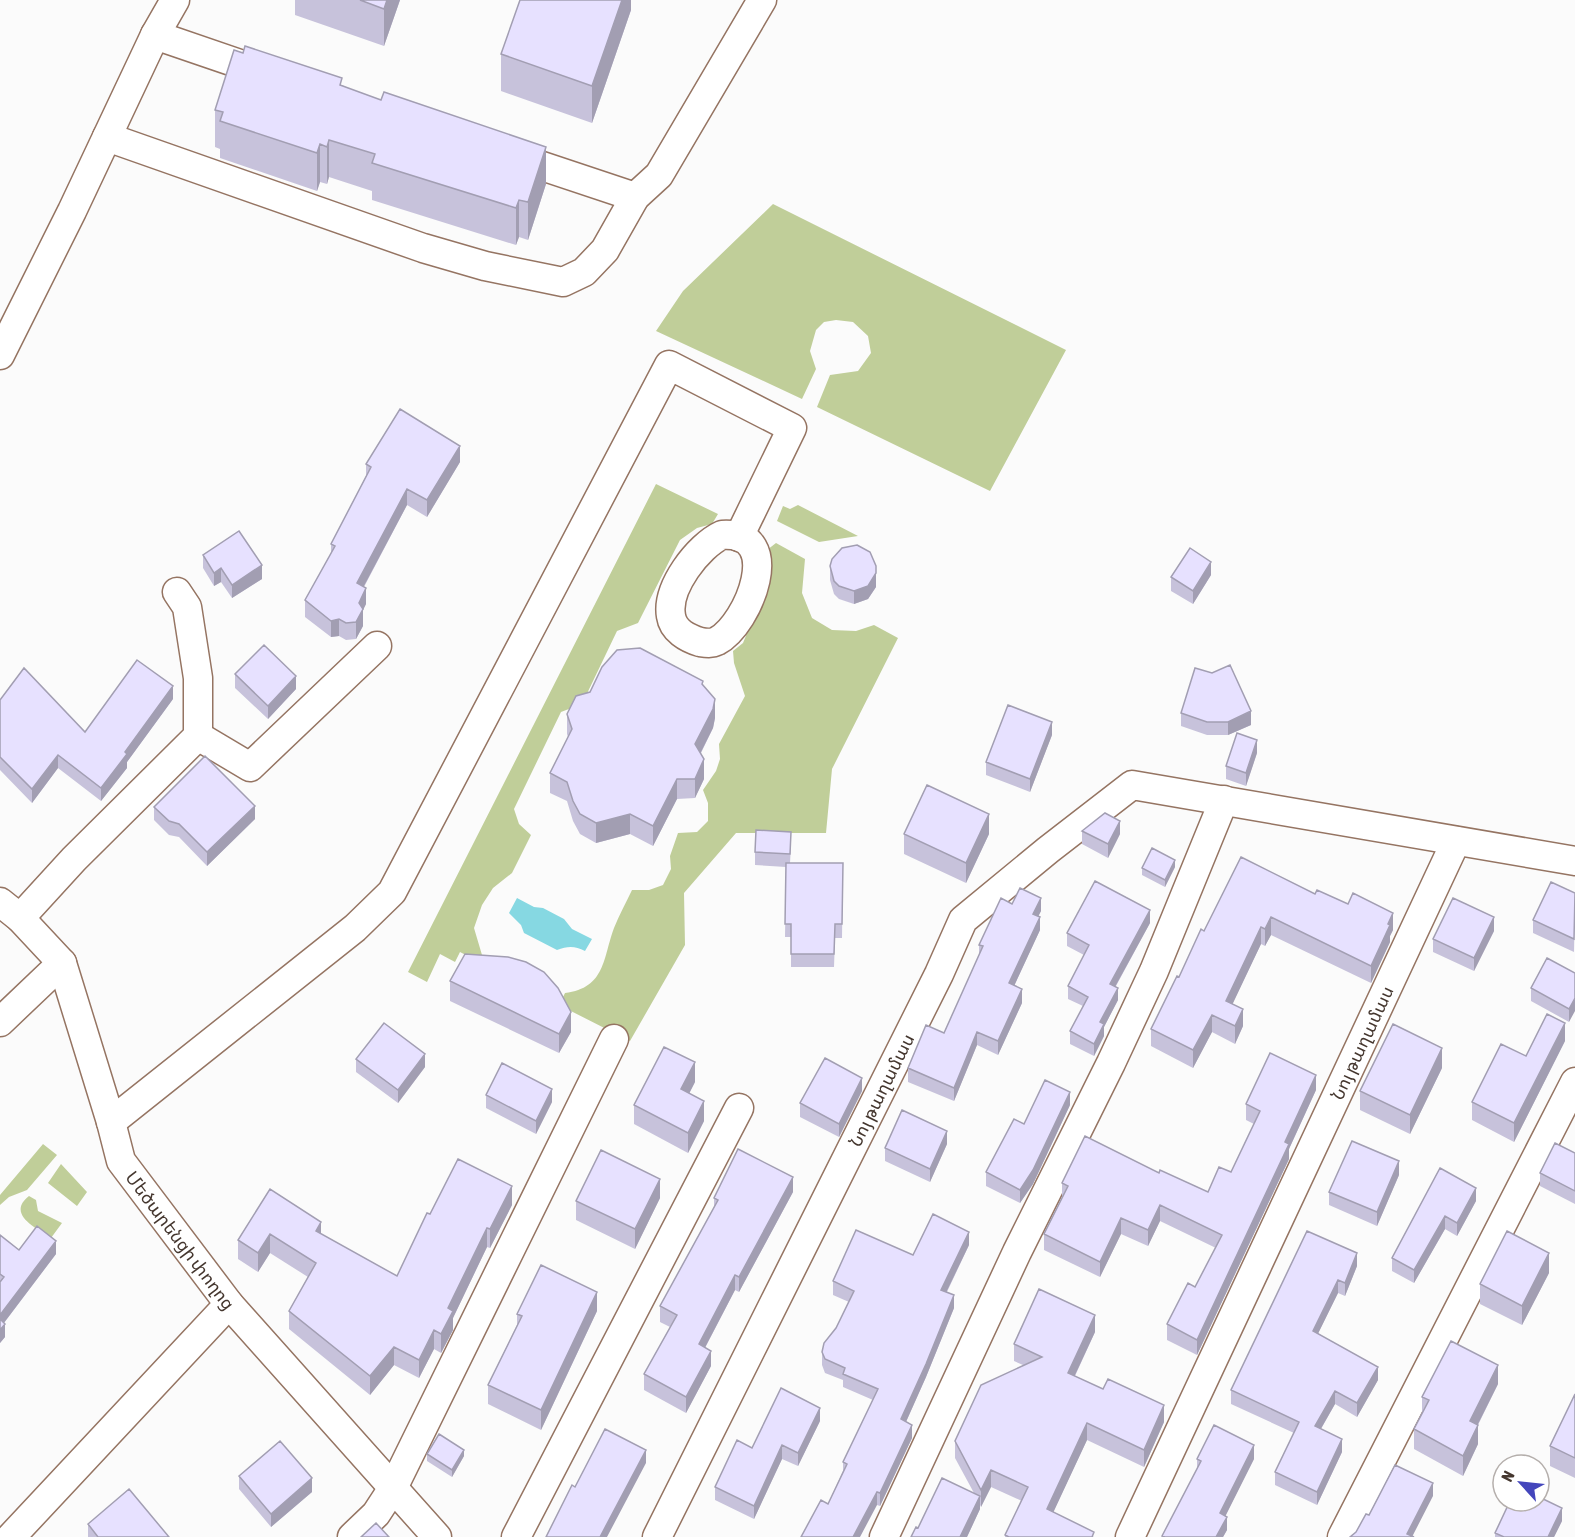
<svg xmlns="http://www.w3.org/2000/svg" width="1575" height="1537" font-family="'Asap Condensed','Noto Sans Armenian',sans-serif">
<style>
.green{fill:#c0ce99}
.water{fill:#86d8e2}
.lines{fill:none;stroke-linecap:round;stroke-linejoin:round}
.minor-casing{stroke:#957462;stroke-width:31}
.minor{stroke:#fff;stroke-width:28}
.wall{fill:#c7c2db}
.shaded-wall{fill:#a29eb2}
.building{fill:#e7e1ff;stroke:#a29eb2;stroke-width:1.5}
.labels{text-anchor:middle;dominant-baseline:central;stroke-width:6;stroke-linejoin:round;paint-order:stroke}
.street-label{font-size:18px;fill:#45372f;stroke:#fff}
</style>
<rect width="100%" height="100%" fill="#fbfbfb"/>
<!-- green -->
<path class="green" d="M773 204 1066 350 990 491 817 407 830 375 858 371 871 353 868 336 853 322 836 320 824 322 816 330 810 351 816 369 802 399 656 331 683 291Z
M656 484 718 514 712 524 697 528 680 540 638 623 617 631 582 704 561 712 514 809 519 824 531 835 512 873 493 888 482 905 474 928 482 955 479 962 460 952 455 962 440 954 427 982 408 972Z
M798 505 858 536 819 542 777 521 783 506 790 509Z
M776 543 805 559 802 593 812 618 832 630 856 631 874 625 898 638 832 769 826 833H736L684 893 685 945 630 1041 559 1005 565 993C606 988 603 957 614 928 619 915 626 903 632 890H649L663 885 671 869 670 856 678 833 697 832 708 821V803L703 790 716 771 720 759 719 744 745 696 734 663 733 651 743 643 770 577 767 550Z
M43 1144 57 1155 27 1190 9 1197 0 1205V1195Z
M61 1164 87 1192 77 1206 48 1183Z
M29 1196 36 1200 38 1211 62 1223 51 1238C36 1228 6 1214 29 1196Z"/>
<!-- water -->
<path class="water" d="M517 898 534 907 543 908 564 919 572 929 592 939 585 951C575 946 568 946 557 950L524 933 521 925 509 913Z"/>
<g class="lines">
<!-- minor casing -->
<g class="minor-casing">
<g id="minor">
<path d="M155 35 266 73"/>
<path d="M107 137 423 248 485 266 563 282 584 272 605 250 635 197 659 175 762 0"/>
<path d="M509 155 635 197"/>
<path d="M0 355 72 211 155 35 175 0"/>
<path d="M722 535C786 531 749 624 717 641 711 644 706 643 700 642 687 638 673 630 671 616 666 588 698 546 722 535Z"/>
<path d="M198 736 250 767 377 646"/>
<path id="s1" d="M0 902 20 918 62 963 111 1122 121 1161 229 1304 437 1537"/>
<path d="M20 918 74 859 198 736V678L187 607 177 592"/>
<path d="M0 1022 62 963"/>
<path d="M111 1122 355 928 392 892 669 365 792 428 739 537"/>
<path d="M11 1537 229 1304"/>
<path d="M352 1537 376 1514 393 1488 614 1039"/>
<path d="M516 1537 739 1108"/>
<path id="s2" d="M657 1537 939 974 963 920 1048 850 1132 785 1575 861"/>
<path d="M884 1537 1017 1252 1111 1063 1154 971 1224 800"/>
<path id="s3" d="M1130 1537 1456 841"/>
<path d="M1342 1537 1575 1082"/>
</g>
</g>
<!-- minor -->
<use href="#minor" class="minor"/>
</g>
<!-- wall -->
<path class="wall" d="M295 0H400L384 46 295 15Z
M631 0V10L592 123 501 91V54Z
M342 85 546 184 528 240 519 237 516 245 372 200V191L329 177 327 184 320 182 317 191 220 158V149L215 147V110Z
M460 462 427 517 407 505 364 587 366 604 363 610V626L356 639 346 640 339 636 331 637 305 617V600L331 554V544L366 476V464Z
M203 555 262 579 232 598 221 582 214 586 203 568Z
M830 566 876 579V587L868 599 854 604 839 599 834 594 830 580Z
M1211 575 1193 604 1171 591V577Z
M235 674 296 689 268 719 235 688Z
M703 686 715 718 713 728 701 753 704 779 695 798 677 799 653 846 630 834 596 843 580 834 573 821 567 801 550 793V773L568 737 567 734V714Z
M173 699 127 762V768L101 801 58 768 32 803 0 770V700L85 732Z
M1181 713 1251 725 1228 735H1207L1181 726Z
M1052 735 1030 792 986 775V762Z
M1257 753 1246 786 1226 779V766Z
M154 807 255 819 207 866 179 837 169 835 154 820Z
M1082 831 1120 834 1108 858 1082 844Z
M904 834H989L966 883 904 854Z
M791 845 790 863H843L842 938H835L834 967H791V937H785L786 867 755 865V852Z
M1175 867 1165 887 1142 875V868Z
M1575 893 1574 952 1533 933V920Z
M1315 894 1393 930 1390 936V942L1371 983 1271 935 1265 946 1261 944 1232 1004 1243 1026 1235 1044 1212 1032 1193 1068 1151 1046V1029L1204 931Z
M1012 904 1041 911 1038 916 1040 930 1014 986 1022 1003 998 1055 977 1045 954 1101 908 1082V1068L944 1033 979 955V945Z
M1150 923 1116 986 1118 1000 1104 1027V1036L1094 1056 1070 1044V1031L1083 1006 1068 999V986L1084 955 1067 946V933Z
M1494 931 1474 971 1433 952V939Z
M1575 973 1569 1022 1531 1001V988Z
M450 981 571 1032 559 1053 450 1001Z
M1565 1041 1514 1142 1472 1120V1102L1526 1056Z
M356 1059 425 1067 398 1103 356 1072Z
M1442 1068 1410 1134 1360 1110V1091Z
M695 1082 689 1094 704 1121 688 1153 634 1124V1105Z
M1316 1090 1289 1149V1159L1197 1355 1167 1340V1324L1195 1287 1216 1248 1160 1221 1148 1246 1121 1234 1100 1277 1044 1250V1234L1062 1198V1183L1159 1173 1208 1192 1231 1172 1254 1124 1246 1120V1104Z
M862 1091 839 1137 800 1117V1103Z
M486 1095 552 1102 536 1134 486 1108Z
M1070 1105 1033 1184 1020 1203 986 1186V1172L1024 1124Z
M947 1144 930 1182 885 1161V1148Z
M1575 1153V1204L1540 1186V1173Z
M1440 1168 1476 1201 1457 1236 1445 1229 1414 1283 1392 1271V1258Z
M1399 1175 1377 1226 1329 1205V1192Z
M270 1189 321 1234 397 1276 430 1214 512 1205 490 1248 487 1247 453 1318V1330L441 1353 434 1349 419 1378 394 1365 370 1395 289 1329V1311L308 1277 270 1253 258 1272 238 1259V1240Z
M793 1192 739 1292 735 1290 705 1348 711 1366 686 1413 644 1390V1374L670 1327 660 1322V1306L714 1207V1198Z
M660 1198 635 1249 576 1220V1201Z
M1307 1231 1357 1266 1345 1296 1338 1293 1318 1333 1378 1380 1357 1417 1335 1404 1321 1429 1342 1452 1317 1505 1275 1485V1472L1294 1433 1231 1404V1390Z
M0 1235 19 1250 56 1254 4 1323 5 1337 0 1343Z
M969 1245 947 1292 954 1308 926 1377 906 1422 912 1438 880 1506 877 1505 828 1504 843 1471V1462L873 1400 843 1387V1380L825 1373 822 1365V1352L836 1328 849 1302 833 1295V1281L913 1255Z
M1549 1273 1522 1325 1480 1304V1284Z
M597 1311 541 1430 488 1404V1385L517 1325V1314Z
M1095 1332 1075 1376 1164 1422 1144 1467 1087 1440 1053 1512 1094 1537H1005V1535L1022 1501 991 1487 981 1507 980 1505V1509L967 1537H911L918 1528 974 1493 955 1458V1441L1023 1365 1014 1361V1344Z
M1498 1384 1478 1425V1444L1463 1476 1414 1449V1429L1422 1413V1397Z
M1575 1394V1478L1550 1466V1446Z
M820 1421 798 1466 782 1459 754 1519 715 1500V1487L752 1448Z
M427 1454 464 1456 452 1477 427 1461Z
M1197 1459H1254L1225 1516 1227 1530 1223 1537H1162L1197 1470Z
M239 1476 312 1492 271 1527 239 1489Z
M1562 1521 1554 1537H1495V1533Z
M88 1524 169 1537H88Z"/>
<!-- shaded-wall -->
<path class="shaded-wall" d="M387 0H400L384 46V9Z
M622 0H631V10L592 123V86Z
M329 140V177L327 184V147Z
M320 144V182L317 191V153Z
M546 147V184L528 240V202Z
M519 200V237L516 245V208Z
M460 446V462L427 517V500Z
M407 489V505L357 599V583Z
M1211 562V575L1193 604V591Z
M262 565V579L232 598V585Z
M876 566V587L868 599 854 604V591Z
M221 568V582L214 586V573Z
M366 588V604L363 610V626L356 639V622L359 603Z
M339 619V636L331 637V621Z
M296 676V689L268 719V706Z
M173 686V699L127 762V768L101 801V788L125 752Z
M715 699V718L713 728 695 764V744Z
M1251 711V725L1228 735V722Z
M1052 722V735L1030 792V779Z
M1257 740V753L1246 786V773Z
M58 755V768L32 803V789Z
M704 759V779L695 798V779Z
M677 779V799L653 846V826Z
M255 806V819L207 866V852Z
M630 814V834L596 843V823Z
M989 814V834L966 883V863Z
M1120 821V834L1108 858V844Z
M1175 860V867L1165 887V880Z
M1041 898V911L1033 927V914Z
M1150 910V923L1110 996V984Z
M1393 913V930L1390 936V942L1371 983V966L1388 924Z
M1040 917V930L1009 997V983Z
M1271 917V935L1265 946V929Z
M1494 917V931L1474 971V958Z
M1261 927V944L1226 1018V1001Z
M1118 988V1000L1104 1027V1036L1094 1056V1044L1100 1022Z
M1022 989V1003L998 1055V1041Z
M1575 998V1011L1569 1022V1009Z
M1243 1009V1026L1235 1044V1026Z
M571 1012V1032L559 1053V1034Z
M1212 1015V1032L1193 1068V1050Z
M1565 1023V1041L1514 1142V1123Z
M977 1032V1045L954 1101V1088Z
M1442 1048V1068L1410 1134V1115Z
M425 1054V1067L398 1103V1090Z
M695 1062V1082L681 1109V1089Z
M1316 1075V1090L1289 1149V1159L1197 1355V1340L1285 1142Z
M862 1078V1091L839 1137V1124Z
M552 1089V1102L536 1134V1121Z
M1070 1092V1105L1033 1184 1020 1203V1190Z
M704 1101V1121L688 1153V1133Z
M947 1131V1144L930 1182V1169Z
M1399 1161V1175L1377 1226V1212Z
M793 1177V1192L739 1292V1277Z
M660 1179V1198L635 1249V1229Z
M512 1186V1205L490 1248V1229Z
M1476 1188V1201L1457 1236V1223Z
M1160 1205V1221L1148 1246V1230Z
M1445 1216V1229L1414 1283V1270Z
M1121 1218V1234L1100 1277V1262Z
M321 1222V1240L316 1231Z
M487 1228V1247L453 1318V1330L441 1353V1334L448 1308Z
M969 1232V1245L941 1303V1290Z
M270 1234V1253L258 1272V1253Z
M56 1241V1254L0 1328V1315Z
M1357 1253V1266L1345 1296V1283Z
M1549 1253V1273L1522 1325V1306Z
M735 1275V1290L699 1359V1344Z
M1338 1280V1293L1313 1344V1331Z
M597 1292V1311L541 1430V1410Z
M954 1295V1308L926 1377 901 1433V1419Z
M1095 1315V1332L1068 1390V1373Z
M5 1324V1337L0 1343V1330Z
M434 1330V1349L419 1378V1360Z
M394 1347V1365L370 1395V1376Z
M711 1351V1366L686 1413V1397Z
M1498 1365V1384L1470 1440V1421Z
M1378 1367V1380L1357 1417V1403Z
M1335 1391V1404L1315 1439V1426Z
M1164 1405V1422L1144 1467V1450Z
M820 1408V1421L798 1466V1453Z
M1087 1423V1440L1047 1526V1509Z
M912 1425V1438L880 1506V1493Z
M1478 1425V1444L1463 1476V1456Z
M1342 1439V1452L1317 1505V1492Z
M782 1445V1459L754 1519V1506Z
M1254 1445V1459L1220 1527V1513Z
M464 1450V1456L452 1477V1470Z
M646 1450V1463L607 1537H600Z
M991 1470V1487L981 1507V1490Z
M312 1478V1492L271 1527V1514Z
M1433 1483V1496L1412 1537 1407 1534Z
M877 1492V1505L860 1537H853Z
M980 1496V1509L967 1537H960Z
M1562 1508V1521L1554 1537H1548Z
M1227 1517V1530L1223 1537H1216Z"/>
<!-- building -->
<path class="building" d="M360 0H387L384 9Z
M520 0H622L592 86 501 54Z
M245 46 342 78 340 85 381 100 384 92 546 147 528 202 519 200 516 208 372 163 375 154 329 140 327 147 320 144 317 153 220 121 223 112 215 110 234 50 243 53Z
M400 409 460 446 427 500 407 489 357 583 366 588 359 603 363 609 356 622 346 623 339 619 331 621 305 600 335 546 331 544 371 467 366 464Z
M239 531 262 565 232 585 221 568 214 573 203 555Z
M857 545 870 552 876 566V573L868 586 854 591 839 586 834 581 830 566 832 559 842 548Z
M1190 548 1211 562 1193 591 1171 577Z
M264 645 296 676 268 706 235 674Z
M640 648 703 681 702 684 715 699 713 709 695 744 704 759 695 779H677L653 826 630 814 596 823 580 814 573 801 567 782 550 773 572 729 567 714 576 696 590 692 602 667 617 650Z
M137 660 173 686 125 752 127 754 101 788 58 755 32 789 0 757V700L24 668 85 732Z
M1230 665 1251 711 1228 722H1207L1181 713 1195 668 1212 673Z
M1008 705 1052 722 1030 779 986 762Z
M1237 733 1257 740 1246 773 1226 766Z
M205 756 255 806 207 852 179 824 169 821 154 807Z
M927 785 989 814 966 863 904 834Z
M1105 813 1120 821 1108 844 1082 831Z
M756 830 791 832 790 854 755 852Z
M1152 848 1175 860 1165 880 1142 868Z
M1241 857 1315 894 1317 890 1348 904 1353 893 1393 913 1388 924 1390 925 1371 966 1271 917 1265 929 1261 927 1226 1001 1243 1009 1235 1026 1212 1015 1193 1050 1151 1029 1177 976 1179 977 1201 929 1204 931Z
M786 863H843L842 924H835L834 954H791V924H785Z
M1095 881 1150 910 1110 984 1118 988 1100 1022 1104 1024 1094 1044 1070 1031 1088 997 1068 986 1089 945 1067 933Z
M1551 882 1575 893 1574 939 1533 920Z
M1020 888 1041 898 1033 914 1040 917 1009 983 1022 989 998 1041 977 1032 954 1088 908 1068 926 1025 944 1033 983 946 979 945 1001 898 1012 904Z
M1453 898 1494 917 1474 958 1433 939Z
M465 954 508 957 526 962 544 972 558 988 571 1012 559 1034 450 981Z
M1547 958 1575 973V998L1569 1009 1531 988Z
M1547 1014 1565 1023 1514 1123 1472 1102 1501 1044 1526 1056Z
M384 1023 425 1054 398 1090 356 1059Z
M1393 1024 1442 1048 1410 1115 1360 1091Z
M664 1047 695 1062 681 1089 704 1101 688 1133 634 1105Z
M1270 1053 1316 1075 1285 1142 1289 1144 1197 1340 1167 1324 1188 1283 1195 1287 1222 1235 1160 1205 1148 1230 1121 1218 1100 1262 1044 1234 1068 1186 1062 1183 1085 1136 1159 1173 1160 1170 1208 1192 1219 1167 1231 1172 1260 1111 1246 1104Z
M825 1058 862 1078 839 1124 800 1103Z
M502 1063 552 1089 536 1121 486 1095Z
M1045 1080 1070 1092 1033 1170 1020 1190 986 1172 1014 1119 1024 1124Z
M902 1110 947 1131 930 1169 885 1148Z
M1352 1141 1399 1161 1377 1212 1329 1192Z
M1555 1143 1575 1153V1191L1540 1173Z
M738 1149 793 1177 739 1277 735 1275 699 1344 711 1351 686 1397 644 1374 677 1315 660 1306 718 1200 714 1198Z
M601 1150 660 1179 635 1229 576 1201Z
M458 1159 512 1186 490 1229 487 1228 448 1308 453 1311 441 1334 434 1330 419 1360 394 1347 370 1376 289 1311 316 1263 270 1234 258 1253 238 1240 270 1189 321 1222 316 1231 397 1276 427 1213 430 1214Z
M1440 1168 1476 1188 1457 1223 1445 1216 1414 1270 1392 1258Z
M933 1214 969 1232 941 1290 954 1295 926 1364 901 1419 912 1425 880 1493 877 1492 853 1537H801L821 1500 828 1504 847 1464 843 1462 878 1389 843 1374 845 1368 825 1359 822 1352 824 1343 836 1328 854 1291 833 1281 856 1230 913 1255Z
M37 1226 56 1241 0 1315V1282L4 1277 0 1274V1235L19 1250Z
M1307 1231 1357 1253 1345 1283 1338 1280 1313 1331 1378 1367 1357 1403 1335 1391 1315 1426 1342 1439 1317 1492 1275 1472 1299 1422 1231 1390Z
M1507 1231 1549 1253 1522 1306 1480 1284Z
M541 1265 597 1292 541 1410 488 1385 522 1316 517 1314Z
M1039 1289 1095 1315 1068 1373 1103 1389 1108 1379 1164 1405 1144 1450 1087 1423 1047 1509 1094 1532 1092 1537H1009L1005 1535 1028 1487 991 1470 981 1490 955 1441 981 1385 1042 1357 1014 1344Z
M0 1319 5 1324 0 1330Z
M1451 1341 1498 1365 1470 1421 1478 1425 1463 1456 1414 1429 1429 1400 1422 1397Z
M781 1388 820 1408 798 1453 782 1445 754 1506 715 1487 737 1440 752 1448Z
M1575 1394V1458L1550 1446Z
M1214 1425 1254 1445 1220 1513 1227 1517 1216 1537H1165L1162 1536 1201 1461 1197 1459Z
M605 1429 646 1450 600 1537H546L572 1485 575 1487Z
M439 1434 464 1450 452 1470 427 1454Z
M280 1441 312 1478 271 1514 239 1476Z
M1395 1465 1433 1483 1407 1534 1414 1537H1350L1356 1532 1366 1514 1369 1515Z
M942 1478 980 1496 960 1537H911L916 1527 918 1528Z
M129 1489 169 1537H98L88 1524Z
M1539 1497 1562 1508 1548 1537H1504L1495 1533 1510 1501H1539Z
M376 1523 389 1537H361Z"/>
<g class="labels">
<!-- street labels -->
<g class="street-label">
<text stroke="none"><textPath href="#s3" startOffset="546">Նոյ թաղամաս</textPath></text>
<text stroke="none"><textPath href="#s2" startOffset="500">Նոյ թաղամաս</textPath></text>
<text stroke="none"><textPath href="#s1" startOffset="393">Մեծարենցի փողոց</textPath></text>
</g>
</g>
<!-- north arrow -->
<g transform="translate(1521 1483) rotate(297)"><circle r="28" fill="#ffffff" stroke="#b5afac" stroke-width="1.5"/>
<path d="M0-4.5L10 22L0 15L-10 22Z" fill="#4446bc"/>
<text y="-9" font-size="16" font-weight="bold" text-anchor="middle" fill="#45372f">N</text>
</g>
</svg>
